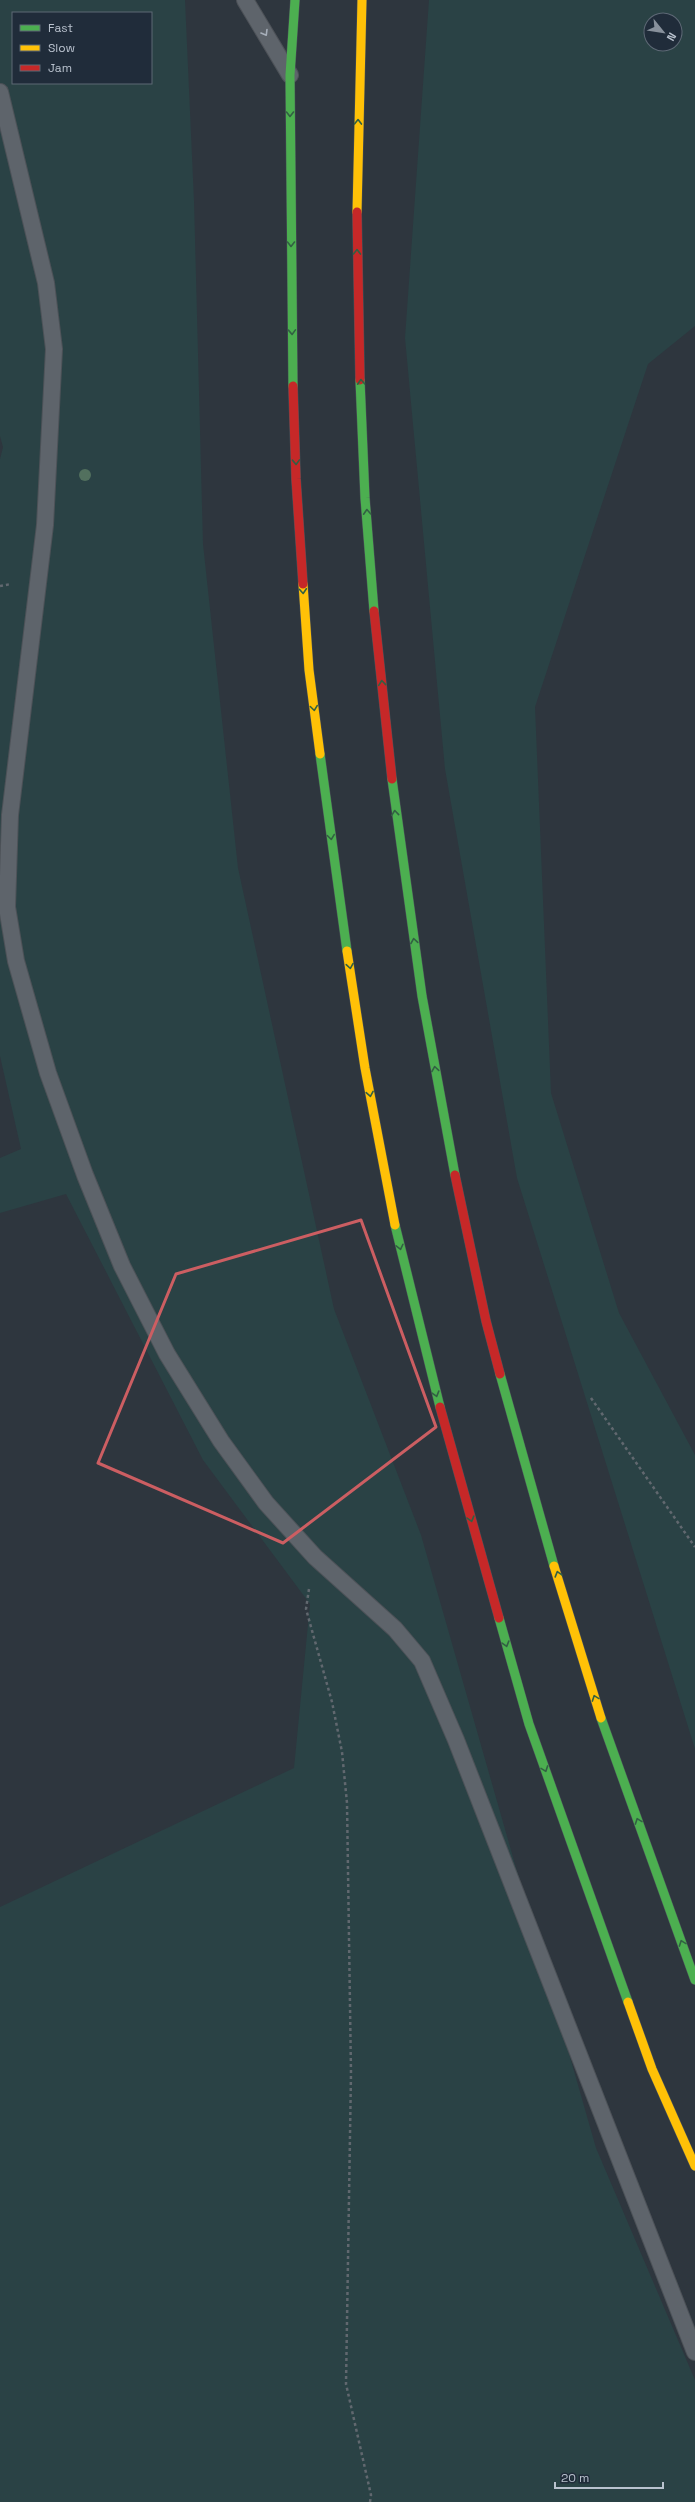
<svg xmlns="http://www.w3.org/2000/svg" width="695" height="2502" font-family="'Space Grotesk',sans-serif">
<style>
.green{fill:#2a4245;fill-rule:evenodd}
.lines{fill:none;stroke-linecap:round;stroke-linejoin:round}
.lane-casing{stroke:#4d5258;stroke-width:18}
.fast-casing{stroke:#4b5259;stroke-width:10}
.slow-casing{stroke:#4b5259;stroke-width:10}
.jam-casing{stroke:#4b5259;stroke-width:10}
.path{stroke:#61686f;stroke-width:2.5;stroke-dasharray:3 3;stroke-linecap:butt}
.lane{stroke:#5e646b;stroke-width:16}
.fast{stroke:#4caf50;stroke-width:9}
.slow{stroke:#ffc107;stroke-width:9}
.jam{stroke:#c62828;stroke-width:9}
.tree{fill:#52705e}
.oneway{stroke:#a7afba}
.oneway2{stroke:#326043}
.marked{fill:none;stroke:#cc5e62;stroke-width:3;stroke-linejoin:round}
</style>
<rect width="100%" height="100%" fill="#2e363e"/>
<!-- green -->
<path class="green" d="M0 0H185L194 201 203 544 238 868 334 1309 421 1535 596 2148 695 2380V2502H0V1907L294 1768 310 1604 203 1460 66 1194 0 1213V1158L21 1149 0 1056V459L3 447 0 436ZM13 13H151V83H13Z
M429 0H695V326L648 364 535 707 551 1093 619 1313 695 1455V1749L517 1178 445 769 405 338ZM651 20H675V44H651Z"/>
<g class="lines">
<!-- lane casing -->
<g class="lane-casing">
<path id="lane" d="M245 0 290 75
M0 92 46 283 54 349 45 525 10 815 7 907 16 961 48 1073 85 1175 122 1266 167 1354 221 1441 266 1503 315 1557 395 1629 422 1661 456 1740 695 2352"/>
</g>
<!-- fast casing -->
<g class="fast-casing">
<path id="fast" d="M360 380 365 498 374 611
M293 386 290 75 295 0
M320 754 347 951
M392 779 422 996 455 1175
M395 1225 440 1407
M500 1374 554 1566
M499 1618 529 1724 628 2002
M601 1718 695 1980"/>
</g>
<!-- slow casing -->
<g class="slow-casing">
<path id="slow" d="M357 212 362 0
M303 584 309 670 320 754
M347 951 365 1068 395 1225
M554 1566 601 1718
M628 2002 652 2069 695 2166"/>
</g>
<!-- jam casing -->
<g class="jam-casing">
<path id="jam" d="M357 212 360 380
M293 386 296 479 303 584
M374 611 392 779
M455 1175 486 1321 500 1374
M440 1407 499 1618"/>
</g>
<!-- path -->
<path class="path" d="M0 586 11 584
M591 1398 695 1547
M309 1589 306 1609 332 1702 342 1752 347 1803 351 2073 346 2384 371 2495 370 2502"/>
<!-- lane -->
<use href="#lane" class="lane"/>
<!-- fast -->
<use href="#fast" class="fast"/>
<!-- slow -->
<use href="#slow" class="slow"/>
<!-- jam -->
<use href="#jam" class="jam"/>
</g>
<!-- trees -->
<circle class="tree" cx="85" cy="475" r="6"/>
<!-- one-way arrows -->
<defs><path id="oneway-chevron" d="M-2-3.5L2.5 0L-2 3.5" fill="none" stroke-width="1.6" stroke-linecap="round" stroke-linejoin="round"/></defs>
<use class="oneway" href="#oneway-chevron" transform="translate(265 33) rotate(59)"/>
<g class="oneway2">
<use href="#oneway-chevron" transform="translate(290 114) rotate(90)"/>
<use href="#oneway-chevron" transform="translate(358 122) rotate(-89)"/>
<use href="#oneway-chevron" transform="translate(291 244) rotate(90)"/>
<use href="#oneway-chevron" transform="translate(357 252) rotate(-89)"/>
<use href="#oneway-chevron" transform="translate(292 332) rotate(88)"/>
<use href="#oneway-chevron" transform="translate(361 382) rotate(-93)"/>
<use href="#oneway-chevron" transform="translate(296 462) rotate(88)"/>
<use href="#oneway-chevron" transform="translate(367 512) rotate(-93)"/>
<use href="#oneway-chevron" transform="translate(303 591) rotate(86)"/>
<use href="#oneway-chevron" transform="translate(382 683) rotate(-96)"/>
<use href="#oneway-chevron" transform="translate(314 708) rotate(82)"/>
<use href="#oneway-chevron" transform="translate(395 813) rotate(-96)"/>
<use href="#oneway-chevron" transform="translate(331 837) rotate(82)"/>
<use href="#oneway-chevron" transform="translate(414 941) rotate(-99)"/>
<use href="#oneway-chevron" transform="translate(350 966) rotate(81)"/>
<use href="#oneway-chevron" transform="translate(435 1069) rotate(-99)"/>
<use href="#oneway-chevron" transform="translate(370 1094) rotate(80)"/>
<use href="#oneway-chevron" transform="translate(400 1247) rotate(77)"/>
<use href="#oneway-chevron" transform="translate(436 1394) rotate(74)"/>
<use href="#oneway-chevron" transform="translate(471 1519) rotate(74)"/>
<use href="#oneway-chevron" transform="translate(558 1574) rotate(-106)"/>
<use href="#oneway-chevron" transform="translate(506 1644) rotate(74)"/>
<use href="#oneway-chevron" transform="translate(595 1698) rotate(-110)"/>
<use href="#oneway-chevron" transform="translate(545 1769) rotate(70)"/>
<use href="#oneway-chevron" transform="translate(638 1821) rotate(-110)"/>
<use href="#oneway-chevron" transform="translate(682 1943) rotate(-110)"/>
</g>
<!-- marked area -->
<path class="marked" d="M361 1220 436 1427 283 1543 98 1463 176 1274Z"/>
<!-- legend -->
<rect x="12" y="12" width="140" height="72" fill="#202c3a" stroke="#5d6875"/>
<rect x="20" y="25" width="20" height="6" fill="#4caf50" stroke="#5d6875"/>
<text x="48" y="32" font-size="12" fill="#b9c2ce">Fast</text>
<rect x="20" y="45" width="20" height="6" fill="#ffc107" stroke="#5d6875"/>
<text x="48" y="52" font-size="12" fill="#b9c2ce">Slow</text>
<rect x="20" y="65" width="20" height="6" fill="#c62828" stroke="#5d6875"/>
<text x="48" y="72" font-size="12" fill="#b9c2ce">Jam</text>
<!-- north arrow -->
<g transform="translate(663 32) rotate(120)"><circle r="19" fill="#202c3a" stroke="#5d6875"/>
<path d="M0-3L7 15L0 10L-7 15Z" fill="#88919c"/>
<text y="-6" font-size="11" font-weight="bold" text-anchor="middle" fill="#b9c2ce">N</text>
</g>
<!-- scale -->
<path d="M555 2482v6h108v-6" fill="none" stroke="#b9c2ce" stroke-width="2"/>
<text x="561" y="2482" font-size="12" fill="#b9c2ce" stroke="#202c3a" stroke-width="3" paint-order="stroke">20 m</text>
</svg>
